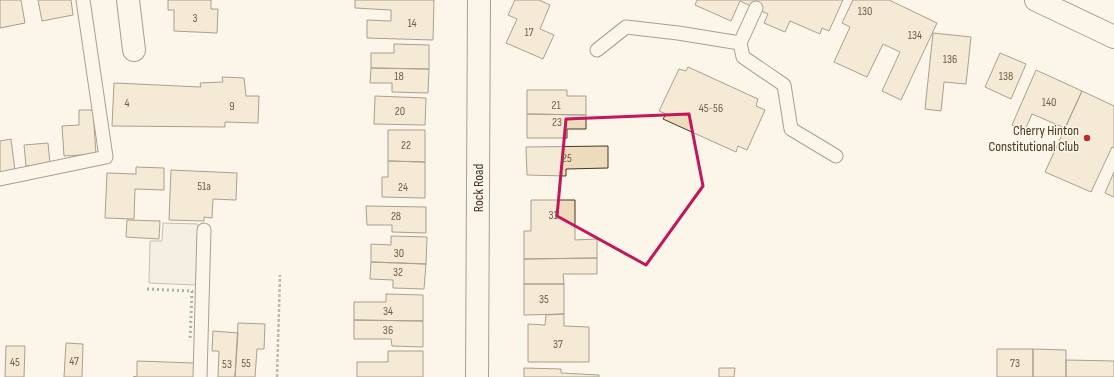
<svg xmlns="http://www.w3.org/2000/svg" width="1114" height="377" font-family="'Sofia Sans Condensed',sans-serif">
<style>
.parking{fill:#ede7d9;stroke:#887966}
.building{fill:#ecdcbc;stroke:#4a3520}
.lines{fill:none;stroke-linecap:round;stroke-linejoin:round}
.lane-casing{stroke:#4a3520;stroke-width:15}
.street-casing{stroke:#4a3520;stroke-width:24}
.secondary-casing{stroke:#4a3520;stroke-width:24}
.path{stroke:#7f6f5c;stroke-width:2.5;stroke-dasharray:3 2;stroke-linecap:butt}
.lane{stroke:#fbf6e9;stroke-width:13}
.street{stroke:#fbf6e9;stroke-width:22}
.secondary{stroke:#fbf6e9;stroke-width:22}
.hedge{stroke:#436837;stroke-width:3;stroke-dasharray:2 3;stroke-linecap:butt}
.marked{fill:none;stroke:#c2185b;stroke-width:3;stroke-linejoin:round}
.poi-dot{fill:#c62828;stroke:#fbf6e9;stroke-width:1.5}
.labels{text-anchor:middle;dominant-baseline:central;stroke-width:3;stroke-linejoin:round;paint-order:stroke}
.number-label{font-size:12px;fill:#725f47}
.poi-label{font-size:14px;fill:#4a3520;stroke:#fbf6e9;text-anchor:end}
.street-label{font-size:14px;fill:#4a3520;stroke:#fbf6e9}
</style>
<rect width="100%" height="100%" fill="#fbf6e9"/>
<!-- parking -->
<path class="parking" d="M163 223 198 224 196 285 149 283 150 241H162Z"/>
<!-- building -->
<path class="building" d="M0 0H21L25 23 0 28Z
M38 0H71L73 15 42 21Z
M168 0H211V9H218L217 33 174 31V10H168Z
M355 0H434L433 40 367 38V20L391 21V10L355 8Z
M515 0H539L550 5 540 29 554 35 543 59 506 43 517 19 508 15Z
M697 0H843L829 31 822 28 820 34 790 21 785 32 764 23 768 14 740 1 731 21 695 5Z
M853 0H889L937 23 901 100 882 91 900 52 883 44 867 77 834 62 850 27 842 23Z
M933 33 971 37 966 84 944 82 941 111 925 109Z
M394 44 429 45V69L371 68V53H394Z
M1000 53 1026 64 1011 99 985 87Z
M688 67 758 99 756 106 765 110 747 150 738 146 736 152 663 119 666 114 659 111 679 69 686 71Z
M371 68 429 69 428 93 392 92V83H370Z
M1036 70 1082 91 1065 128 1032 114 1025 130 1012 125Z
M222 77 244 78 246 96H259L258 123 225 122V127L112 126 114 83 201 87 200 83 223 82Z
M527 90H567V96H586V115L527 114Z
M1082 91 1114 106V148L1112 147 1091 192 1045 172Z
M375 96 426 98 425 125 374 124Z
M79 110H93L96 154 64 156 62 126 79 125Z
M527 114 586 115V129H567V138H527Z
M388 130H425V162L388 161Z
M11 139 15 171 0 173V141Z
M48 143 50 164 26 166 24 145Z
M608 146V168L566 169V176L527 175 526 147Z
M388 161 425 162V198L382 197V177H388Z
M136 167 164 168V190L135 189 134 219 105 218 107 173 136 174Z
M171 170 237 173 236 200 213 199 212 218 204 217V221L169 220Z
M1114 172V197L1105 193Z
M531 200H575V240L597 239V258L524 259V231H531Z
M366 206 426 207V233L392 232V225H367Z
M127 220 160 221 159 239 126 237Z
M391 236 427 237 426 264 371 262V244L391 245Z
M597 258V274H563L564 284H524V259Z
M371 262 426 264 424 289 393 288V280L370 279Z
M524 284H564V314L524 315Z
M386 294 423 295V321L354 320V302H386Z
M564 314V326L589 327V362H528V324L545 325 546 315Z
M354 320 423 321V347L392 346 391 339H354Z
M238 323 265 324 264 349H257L255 377H235Z
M213 331 238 333 235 377H218L219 351H212Z
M66 343 83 344 82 377H64Z
M6 346H25L24 377H5Z
M997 349H1033V377H997Z
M1033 349 1066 350V377H1033Z
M388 351H423V377H357V362H388Z
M1066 360 1114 361V377H1066Z
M137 361 195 363V377H133L137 376Z
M524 368 561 369V373L599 375V377H524Z
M719 368H735L734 377H719Z"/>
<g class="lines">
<!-- lane casing -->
<g class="lane-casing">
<path id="lane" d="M740 43 743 57 784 85 791 129 836 156
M597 50 626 27 678 33 740 43 756 8
M0 179 106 157 83 0
M200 377 204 230"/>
</g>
<!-- street casing -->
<g class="street-casing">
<path id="street" d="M128 0 134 50
M477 377 479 0"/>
</g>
<!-- secondary casing -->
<g class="secondary-casing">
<path id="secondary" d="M1036 0 1114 37"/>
</g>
<!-- path -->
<path class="path" d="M277 377 280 275"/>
<!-- lane -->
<use href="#lane" class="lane"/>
<!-- street -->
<use href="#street" class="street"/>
<!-- secondary -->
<use href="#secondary" class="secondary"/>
<!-- hedge -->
<path class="hedge" d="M147 289 192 291 190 341"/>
</g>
<!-- marked area -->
<path d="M0 0H1114V377H0ZM689 114 703 186 646 265 557 216 566 119Z" fill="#fbf6e9" fill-opacity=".55" fill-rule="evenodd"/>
<path class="marked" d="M689 114 703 186 646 265 557 216 566 119Z"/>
<!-- markers -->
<circle class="poi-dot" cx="1087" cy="138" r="4"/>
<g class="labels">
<!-- number labels -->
<g class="number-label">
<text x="865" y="11">130</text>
<text x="195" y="18">3</text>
<text x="412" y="23">14</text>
<text x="529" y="32">17</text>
<text x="915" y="35">134</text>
<text x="950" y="59">136</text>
<text x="399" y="76">18</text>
<text x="1006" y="76">138</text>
<text x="1049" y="102">140</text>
<text x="127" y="103">4</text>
<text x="556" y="105">21</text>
<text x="232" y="106">9</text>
<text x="711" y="108">45-56</text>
<text x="400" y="111">20</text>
<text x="557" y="122">23</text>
<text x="406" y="145">22</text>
<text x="567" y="158">25</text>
<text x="204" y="186">51a</text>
<text x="403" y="187">24</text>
<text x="553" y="215">31</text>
<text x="396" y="216">28</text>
<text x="399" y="253">30</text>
<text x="398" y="272">32</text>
<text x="544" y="299">35</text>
<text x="388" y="311">34</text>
<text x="388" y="330">36</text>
<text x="558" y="344">37</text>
<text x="74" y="361">47</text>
<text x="15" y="362">45</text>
<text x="246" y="363">55</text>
<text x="1015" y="363">73</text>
<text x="227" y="364">53</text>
</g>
<!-- poi labels -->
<g class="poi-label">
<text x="1079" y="130">Cherry Hinton<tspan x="1079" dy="16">Constitutional Club</tspan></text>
</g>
<!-- street labels -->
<g class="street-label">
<text transform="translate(478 188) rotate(-90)">Rock Road</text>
</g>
</g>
</svg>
